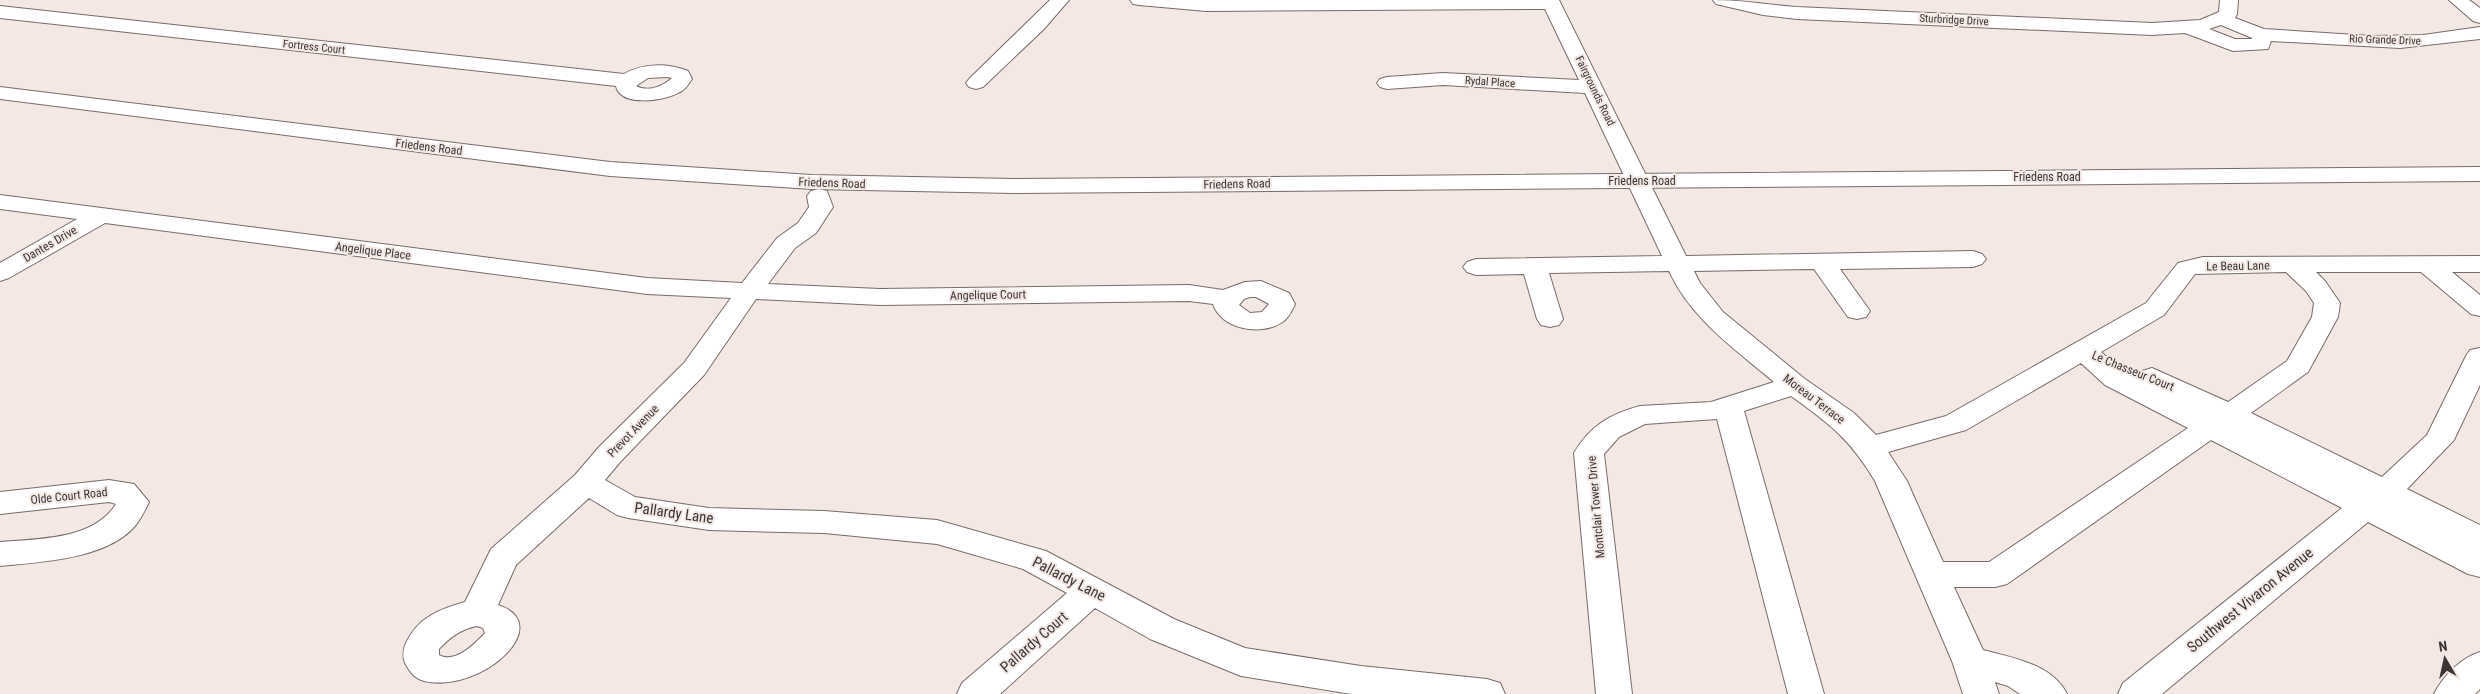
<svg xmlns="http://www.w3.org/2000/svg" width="2480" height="694" font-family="'Roboto Condensed',sans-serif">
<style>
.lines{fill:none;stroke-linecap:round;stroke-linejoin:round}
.minor-casing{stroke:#776c68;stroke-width:2}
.major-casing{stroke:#776c68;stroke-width:2}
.minor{fill:#fff;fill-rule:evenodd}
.major{fill:#fff;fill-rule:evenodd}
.labels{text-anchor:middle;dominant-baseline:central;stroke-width:4;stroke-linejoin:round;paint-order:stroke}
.far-street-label{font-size:11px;fill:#3b3635;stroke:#f4e8e4}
.street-label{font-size:12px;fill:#3b3635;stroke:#f4e8e4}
.near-street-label{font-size:15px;fill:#3b3635;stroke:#f4e8e4}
</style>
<rect width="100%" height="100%" fill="#f4e8e4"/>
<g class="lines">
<!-- minor casing -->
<g class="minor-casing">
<path id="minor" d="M1050 0H1069L1044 29 983 87 976 89 969 87 966 83 969 79Z
M1130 0H1559L1686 256 1973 251 1982 254 1986 259 1982 264 1973 267 1840 269 1870 311 1866 317 1857 319 1848 317 1814 269 1694 271 1700 283 1723 312 1805 379 1854 413 1876 435 1946 416 2146 303 2178 263 2203 257 2480 256V272H2452L2480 295V316L2471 314 2421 272H2316L2325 281 2340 303 2338 317 2308 372 2251 413 2382 477 2427 435 2466 356 2470 350 2480 348V385L2454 440 2407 489 2480 525V577L2468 574 2368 522 2162 694H2118L2123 683 2342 508 2211 440 2007 584 1995 587H1954L1983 650C2013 658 2052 664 2067 694H2020L2008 686 1995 682 1999 694H1963L1952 661 1875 481C1850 439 1830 424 1791 396L1744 411 1824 694H1788L1717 419 1645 424 1619 437 1604 454 1632 694H1596L1574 453C1590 426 1610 414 1640 406L1711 402 1774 382C1735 349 1691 319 1669 271L1549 273 1563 319 1559 325 1550 327 1541 325 1537 319 1524 274 1476 275 1467 272 1463 267 1467 262 1476 259 1662 256 1585 93 1443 85 1387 89 1380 87 1377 83 1380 79 1387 77 1443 73 1579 80 1545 9 1206 11 1139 5 1133 4ZM2286 272 2306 291 2314 303 2312 317 2287 361 2228 402 2152 368 2142 371 2138 377 2140 380 2125 373 2101 352 2164 315 2195 274ZM2081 363 2105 385 2188 428 1989 562H1943L1907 481 1888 452 1966 430Z
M1713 0C1742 0 1769 5 1797 7L2152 23 2200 20 2219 12 2220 0H2238L2237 14 2235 18 2264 29 2372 36 2423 35 2480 27V39L2400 48 2271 41 2268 49 2233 51 2185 33 2152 35 1797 19 1763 15 1716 4ZM2221 25 2252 38V39H2235L2209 29Z
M2449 0H2469L2480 8V23L2473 21Z
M0 6 624 74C643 63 668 63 688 71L692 79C688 85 685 90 678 93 664 101 620 107 616 86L0 18ZM668 77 672 78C662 87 648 92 636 86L648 78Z
M819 189 827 191 833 207 816 233 795 248 768 284 880 289 1189 285 1223 290 1245 282 1261 281 1289 293 1295 304C1292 311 1288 319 1281 323 1260 336 1221 329 1213 304L1189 301 880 305 756 299 704 375 621 461 605 480 635 497 709 508 824 511 937 520 1046 551 1174 619 1245 648 1361 666 1487 679 1500 683 1505 694H1351L1241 676 1150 639 1095 608 1000 694H957L962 683 1067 593 1023 569 937 544 824 533 709 530 628 518 617 515 589 498 516 565 498 605C557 624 482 694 424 681 414 678 410 672 405 663 402 655 403 649 407 641 419 617 440 609 465 602L491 549 575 475 599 447 684 363 731 298 647 294 105 223 9 278 0 281V263L77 219 0 209V195L647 278 742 283 777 238 798 223 809 207 807 196 811 191ZM1250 297H1256L1269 304 1262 312 1250 313 1239 305 1244 299ZM477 626 483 628 485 633C475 644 455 664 439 655V649C450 637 461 629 477 626Z
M109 480 134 484 149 502C145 510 141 519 135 526 107 559 41 562 0 566V542C37 539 94 540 116 504L109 502 0 514V492Z
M2480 652V689L2475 694H2434C2443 676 2461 658 2480 652Z"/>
</g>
<!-- major casing -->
<g class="major-casing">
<path id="major" d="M0 87 610 162 812 175 1014 179 2480 167V181L1014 193 812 189 610 176 0 99Z"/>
</g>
<!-- minor -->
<use href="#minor" class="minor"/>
<!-- major -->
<use href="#major" class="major"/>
</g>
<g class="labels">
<!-- far-street labels -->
<g class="far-street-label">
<text transform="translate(1954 20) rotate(3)">Sturbridge Drive</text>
<text transform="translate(2385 40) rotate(2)">Rio Grande Drive</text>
<text transform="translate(314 47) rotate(6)">Fortress Court</text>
<text transform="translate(1490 82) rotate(4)">Rydal Place</text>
<text transform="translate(1595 91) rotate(64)">Fairgrounds Road</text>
</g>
<!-- street labels -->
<g class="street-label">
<text transform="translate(429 147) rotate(7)">Friedens Road</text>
<text x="2047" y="177">Friedens Road</text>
<text x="1642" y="181">Friedens Road</text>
<text transform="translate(832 183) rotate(2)">Friedens Road</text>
<text transform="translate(1237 184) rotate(-1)">Friedens Road</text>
<text transform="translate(50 244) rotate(-30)">Dantes Drive</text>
<text transform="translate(373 251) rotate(7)">Angelique Place</text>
<text transform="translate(2238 266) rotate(-1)">Le Beau Lane</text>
<text transform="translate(988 295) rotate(-1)">Angelique Court</text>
<text transform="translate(2133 371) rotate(22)">Le Chasseur Court</text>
<text transform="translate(1814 399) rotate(37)">Moreau Terrace</text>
<text transform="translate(633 431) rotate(-46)">Prevot Avenue</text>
<text transform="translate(69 496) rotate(-6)">Olde Court Road</text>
<text transform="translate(1596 507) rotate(-95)">Montclair Tower Drive</text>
</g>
<!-- near-street labels -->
<g class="near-street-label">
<text transform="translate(674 513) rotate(8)">Pallardy Lane</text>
<text transform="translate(1069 579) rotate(27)">Pallardy Lane</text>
<text transform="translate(2250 600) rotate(-39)">Southwest Vivaron Avenue</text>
<text transform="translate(1034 642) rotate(-41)">Pallardy Court</text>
</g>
</g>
<!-- north arrow -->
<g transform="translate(2445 659) rotate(351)" stroke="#f4e8e4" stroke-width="4" paint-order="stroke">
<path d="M0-4L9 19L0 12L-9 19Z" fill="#3b3635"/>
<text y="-8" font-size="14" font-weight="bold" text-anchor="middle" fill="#3b3635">N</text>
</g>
</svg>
